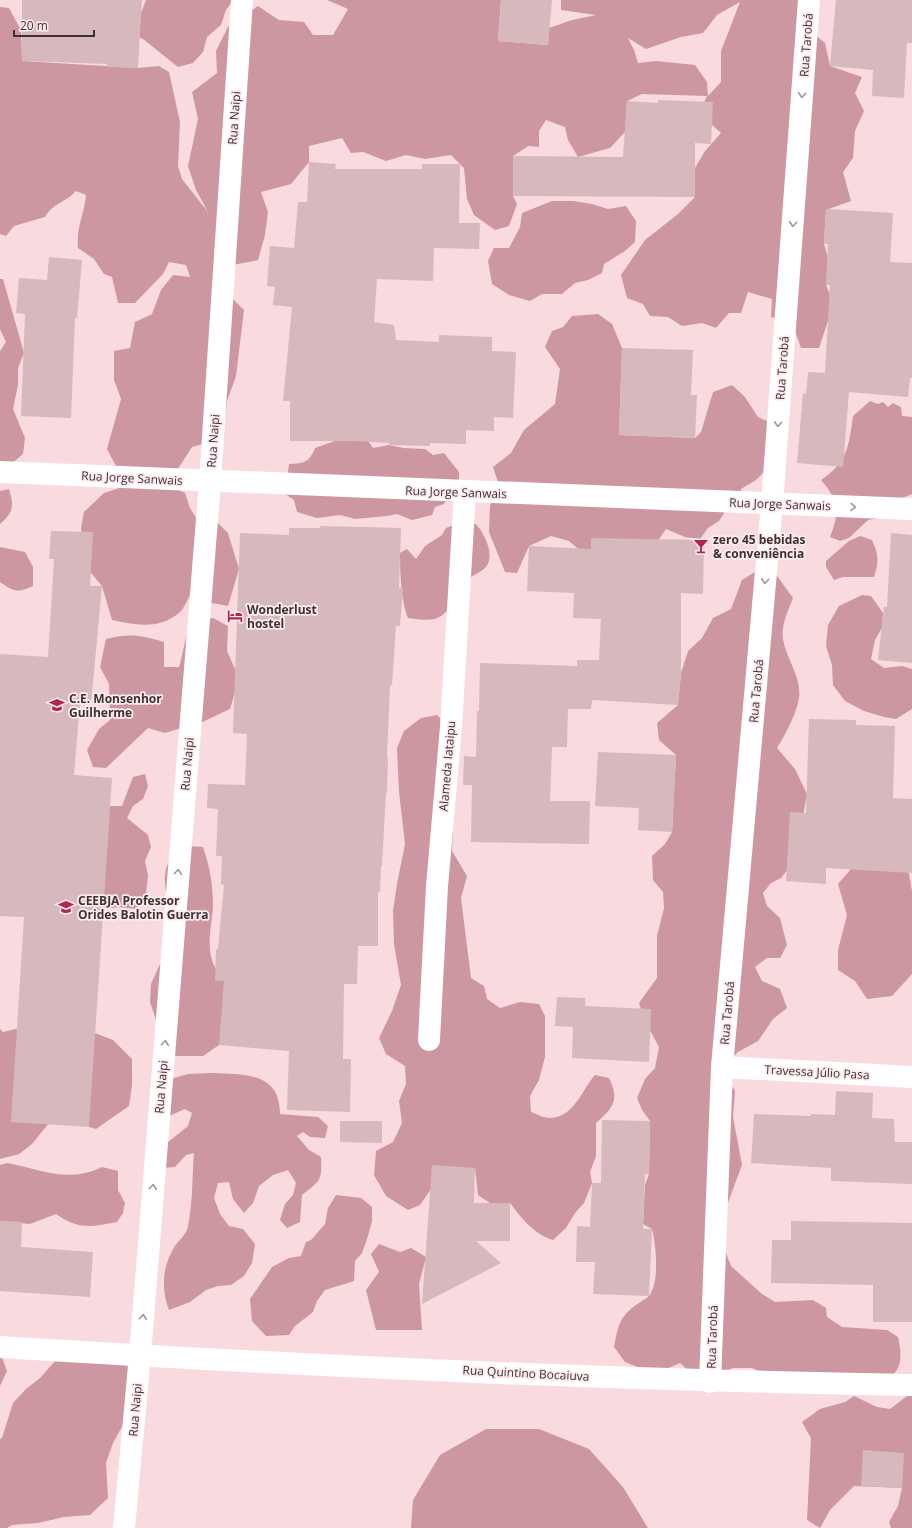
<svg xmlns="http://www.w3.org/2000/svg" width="912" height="1528" font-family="'Open Sans',sans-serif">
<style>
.forest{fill:#cd97a2;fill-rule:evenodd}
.building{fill:#d6b8bd}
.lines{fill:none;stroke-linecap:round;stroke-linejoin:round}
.minor{stroke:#fff;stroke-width:22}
.oneway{stroke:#9e989a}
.labels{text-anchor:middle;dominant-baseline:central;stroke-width:3.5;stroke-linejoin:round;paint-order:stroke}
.street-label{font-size:12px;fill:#3d3134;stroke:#feebee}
.poi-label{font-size:12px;font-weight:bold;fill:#3d3134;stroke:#feebee;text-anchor:start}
</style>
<rect width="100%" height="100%" fill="#f9dadf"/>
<!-- forest -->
<path class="forest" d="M146 0H231V3L226 10 221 25 207 37 203 52 193 63 178 67 143 39 125 32 140 16Z
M327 0H501L498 41 548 45 549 28 572 20 596 15 561 10V0H798L809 30 825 43 830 66 862 77 855 93 864 111 855 131 853 158 843 172 851 201 826 210 824 244 828 258 826 285 838 313 828 321 819 348H801L792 322 771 317 772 299 748 292 741 313H729L716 328 702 323 682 326 668 317 650 316 643 304 627 298 621 275 645 240 678 214 695 197V168L705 151 721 133 699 113 707 96 642 94 627 101 625 132 610 148 578 157 568 140 565 127 546 120 539 131V147L528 146 513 156V196L517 204 509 226 495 230 474 215 467 199 464 168 451 155 425 159 406 155 386 161 363 152 351 153 342 138 309 146V162L291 184 261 192 268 212 265 235 258 260 233 265 214 281 244 310 236 376 227 401 222 439 192 447 174 475 160 479 185 493 190 508 198 521 215 520 228 533 239 569 228 606 207 602 192 592C188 598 184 609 179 613 158 630 135 625 112 620L102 586 87 568 81 528 84 512 104 493 129 485 119 472 107 449 121 399 114 380V351L130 348 135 322 152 314 161 290 173 275 190 277 186 265 169 262 163 274 135 303H118L112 277 104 274 94 259 78 248C76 227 84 216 86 195L76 191C65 203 53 203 45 217L14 226 6 236 0 234V7L9 8 21 30 22 61 138 68 159 66 169 72 180 122 178 166 182 179 208 212 196 190 188 166 198 119 192 92 217 73 216 51 228 27 258 6 279 20 304 22 313 35H333L348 9ZM740 2 721 51V82L708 96 707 82 695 65 656 61 638 63 634 50 628 38 646 49 681 37 703 33 717 15Z
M552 201H573L592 204 608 209 626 206 636 221 635 242 625 251 604 264 602 273 588 280 575 283 562 294H542L530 301 509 295 492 284 488 261 494 248H509L520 227 522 213Z
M0 279H3L24 353 18 368V385L13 409 25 438 23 454 10 465 0 462V351L6 342 0 329Z
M598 314 612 324 622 348 619 435 695 438 701 432 713 392 732 385 745 397 758 417 767 421 769 439 766 470 756 480 741 489 738 503 726 510 719 521 708 528 700 539 685 537 666 529 657 542 584 554 569 541 551 536 529 546 517 573 505 572 489 532 490 506 498 482 493 467 511 453 524 430 555 404 560 369 545 347 552 331 563 327 572 316Z
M870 401 878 404 883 402 888 407 893 403 901 407 902 416 912 417V494L900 499 878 518 868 520 849 538 840 541 830 537C840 511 839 501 821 480 848 462 849 445 853 416Z
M353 438H366L373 448 389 445 403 448 425 449 433 455 444 453 459 472V484L450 492 444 504 435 507 432 515 412 520 397 514 387 516 355 519 340 515 317 518 297 512 294 500 285 494 289 464C304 463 309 463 315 448L335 441Z
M9 489C14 506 14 512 0 524V491Z
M456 524H476C485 534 496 557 485 568 480 573 472 575 468 580 464 585 461 591 458 596 442 621 436 622 408 618 401 601 400 571 400 553L407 549 416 559 425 546 442 535 446 528Z
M860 536 872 540C879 556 879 561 874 577H843L834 580 826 567V561L849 541Z
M0 547 25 552 33 567V586C18 593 14 592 0 582Z
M760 569 775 573 793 598C788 611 781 625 783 639 786 659 802 677 799 698 796 715 786 733 777 748L795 769 807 794 795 860 781 878 771 883 763 893 767 906 780 918 787 945 780 958H767L755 967 762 981 780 989 787 1008 773 1019 758 1041 738 1052 728 1061 726 1076 735 1091 733 1117 742 1165 726 1208 724 1248 731 1266 762 1294 775 1302 813 1300 826 1308 827 1317 842 1327 887 1330 898 1337C902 1357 903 1367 887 1381L780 1380 752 1368H733L714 1376 693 1375 680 1363 655 1374 625 1362 614 1347C618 1327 619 1317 636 1305 640 1302 646 1299 649 1296 660 1282 656 1245 652 1229L643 1224 645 1185 649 1174 650 1121 642 1110 637 1098 645 1079 655 1068 659 1047 644 1019 639 1003 657 978V936L664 908 663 892 653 880 652 856 665 844 672 832 676 755 659 740 657 723 678 705 681 673 688 651 702 638 713 618 731 609 742 580Z
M862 595 871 596 883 613 882 628 875 640 871 659 884 668 902 666 912 669V709L896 719 884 717 864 711 845 701 833 685 832 665 826 646 828 625 839 606Z
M213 618 228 626 227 651 235 669V692L230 709 194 726 181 728 165 733 148 728 106 768 93 767 87 750 99 729 110 720 109 684 100 667 106 639C130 633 141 635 164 642V667H179C184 654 184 628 198 622 202 620 208 619 213 618Z
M437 715 448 726V773L453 829 452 851 467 876 461 898 471 978 484 986 487 999 500 1008 520 1002 539 1004 545 1016V1057L539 1080 530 1096 531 1112C536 1114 544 1118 549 1118 574 1118 581 1091 595 1075L609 1078C620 1100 613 1108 596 1123V1156L590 1172 592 1183 584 1203 575 1213 566 1228 553 1240C535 1235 521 1218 510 1203H490L478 1195 475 1168 431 1189 420 1205 408 1210 386 1196 374 1175 376 1151 393 1142 402 1123 399 1101 406 1084 405 1066 386 1054 379 1038 392 1011 401 985 394 944 393 911 397 884 405 844 399 792 397 748 404 731 421 718Z
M145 774 148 786 143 799 133 806 127 818 148 835 151 847 145 861 148 875 146 894 138 909 119 907 103 909 108 806H122L133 777Z
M187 846 203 847C210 867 213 885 213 906 212 925 205 949 215 967 218 972 227 977 232 981L233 1028 219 1045 203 1056H168L150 1002 151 984 165 953 167 894C163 882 164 864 174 855 177 851 183 848 187 846Z
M908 868 912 891V974L892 996 867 999 855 981 838 970V950L847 915 838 884 851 869Z
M40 1023 73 1032 95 1033 113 1040 132 1059V1085L129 1106 96 1129 89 1127 80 1115 53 1118 32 1144 19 1154 0 1159V1029L3 1032Z
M211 1073C244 1075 280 1071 280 1114L318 1117 328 1126 325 1138 310 1137 303 1132 297 1136 309 1150 321 1157C322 1181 321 1180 302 1195L300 1222 287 1228 280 1220 285 1204 293 1195 296 1183 288 1170 273 1175 259 1186 253 1203 244 1213 233 1199 229 1182 218 1183 214 1198 220 1214 229 1226 243 1229 255 1244 252 1263 244 1276 231 1285 218 1286 206 1290 190 1302 169 1310C161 1289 162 1266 175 1246 179 1240 187 1234 188 1226 193 1202 192 1177 194 1153L186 1155 175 1167 160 1168 162 1147 188 1126 192 1113 185 1109 169 1116 163 1092 174 1078 188 1074Z
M7 1163C41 1169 67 1184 102 1167L118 1171V1190L125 1203 123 1213 117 1222C92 1227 78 1230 56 1214L30 1224 0 1221V1165Z
M336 1195 361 1198 372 1207V1221L367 1239 362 1253 355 1261 354 1281 325 1290 317 1301 313 1312 295 1326 289 1335 266 1336 252 1321 250 1299 272 1267 289 1258 301 1256 306 1242 311 1240 325 1224 328 1208Z
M379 1244 400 1252 411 1248 426 1257 419 1284 422 1330H376L366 1290 379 1272 371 1254Z
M0 1352 7 1371 0 1386Z
M100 1355 130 1367 124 1423 113 1443 106 1463 108 1498 90 1515 64 1517 38 1523 12 1525 7 1528H0V1439L2 1438 13 1403 26 1389 40 1378 56 1360Z
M912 1395V1528H891L889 1522 898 1506 902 1488 854 1486 830 1510 820 1528 807 1520 811 1438 802 1422 820 1409 845 1402 854 1396 877 1407 890 1409 907 1396Z
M486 1429H539L589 1449 623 1487 648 1528H411L413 1500 440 1455Z"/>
<!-- building -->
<path class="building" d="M22 0H142L138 68 107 67V64L22 61Z
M501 0H552L548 45 498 41Z
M836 0H912V43H907L904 98 872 96 873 70 830 66Z
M658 100 713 102 711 144 695 143V197L513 196V156L623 157 627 101 658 103Z
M309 162 336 164 335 169H422V164H460L459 223H480L479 249 434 248 433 281 377 279 374 322 394 325 396 340 439 342V335L492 337V351L516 352 513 418 494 417V431L466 430V444L430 443V446L389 445V443L355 441H290V401H283L292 307 273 305 275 287 267 286 270 246 294 248 298 202H307Z
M826 209 893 213 890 262 912 263V378H910L908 397 849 392 843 467 797 463 803 393 806 394 808 372 825 373 830 285H826L828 244H824Z
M49 257 82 260 77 318H75L71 418 21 416 25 314 16 313 19 278 47 280Z
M622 348 693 350 691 395H697L695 438 619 435Z
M320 526 401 528 399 587 403 588 400 626H396L392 685H390L387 757H388L387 793H386L382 866H381L380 892H378V946H358L357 984H344L343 1059H351L350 1112 287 1110 289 1051 219 1045 224 981H215L216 949H218L224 885 221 884 222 856H216L218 809 207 808 208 784 245 785 247 734 233 733 240 533 289 535V528H320Z
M51 531 93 532 90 586H102L91 704 80 703 74 775 112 778 89 1127 11 1122 24 917 0 916V654L48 657 54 559H49Z
M891 533 912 535V663L878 660 884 607H887Z
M591 538 704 540 703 594 681 593V673L678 705 592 700 591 709H568L567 747H552L550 801H590L589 844 471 842 472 785H463L464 756 476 757 477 711H479L480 663 577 666V660H599L601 619 573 618 574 593 527 591 529 546 591 549Z
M809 719 856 720V725L895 726 893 798 912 799V873L826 868V884L786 881 790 812 806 813Z
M598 752 676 755 672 832 638 830 639 808 595 806Z
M557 997 585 998V1006L651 1009 649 1062 572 1058 573 1027 555 1026Z
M836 1091 873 1093 872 1118 894 1119 895 1142H912V1184L831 1181V1168L751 1163 754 1114 811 1116V1114L835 1115Z
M602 1120 650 1121 649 1174H645L643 1229H652L649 1296 593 1294 595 1262H576L577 1226 590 1227 592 1183H601Z
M340 1121H382V1143L340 1142Z
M432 1165 475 1168 474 1203H510V1241H476L501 1263 422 1304Z
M0 1221 22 1222 21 1247 93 1252 90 1297 0 1291Z
M791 1221 912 1223V1322H873V1285L771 1283 772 1240H791Z
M863 1450 904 1453 902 1488 861 1486Z"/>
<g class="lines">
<!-- minor -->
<path class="minor" d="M0 472 912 509
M429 1040 437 886 451 727 465 492
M722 1067 912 1077
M0 1347C304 1366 608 1380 912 1385
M710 1382 722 1067 772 504 809 0
M124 1528 140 1355 210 482 242 0"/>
</g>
<!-- one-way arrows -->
<defs><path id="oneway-chevron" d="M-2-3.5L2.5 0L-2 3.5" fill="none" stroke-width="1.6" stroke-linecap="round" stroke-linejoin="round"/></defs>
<g class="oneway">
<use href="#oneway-chevron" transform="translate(802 95) rotate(94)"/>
<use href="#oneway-chevron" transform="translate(793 224) rotate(94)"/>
<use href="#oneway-chevron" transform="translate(778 424) rotate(94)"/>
<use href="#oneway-chevron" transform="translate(853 507) rotate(2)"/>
<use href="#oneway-chevron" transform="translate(765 581) rotate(95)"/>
<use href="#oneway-chevron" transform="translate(178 872) rotate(-85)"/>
<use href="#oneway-chevron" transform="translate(165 1043) rotate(-85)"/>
<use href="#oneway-chevron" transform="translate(153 1187) rotate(-85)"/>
<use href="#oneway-chevron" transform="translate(143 1317) rotate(-85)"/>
</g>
<!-- icons -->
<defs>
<g id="bar-bare" transform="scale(1.2)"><path d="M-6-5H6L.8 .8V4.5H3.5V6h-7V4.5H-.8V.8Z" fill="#b42556" stroke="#feebee" stroke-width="2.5" paint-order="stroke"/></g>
<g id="hotel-bare" transform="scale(1.2)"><path d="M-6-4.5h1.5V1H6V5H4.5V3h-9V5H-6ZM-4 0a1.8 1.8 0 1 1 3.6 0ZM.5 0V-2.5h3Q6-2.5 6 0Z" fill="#b42556" stroke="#feebee" stroke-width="2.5" paint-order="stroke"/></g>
<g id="school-bare" transform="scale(1.2)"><path d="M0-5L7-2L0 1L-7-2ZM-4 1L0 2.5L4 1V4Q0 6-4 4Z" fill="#b42556" stroke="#feebee" stroke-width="2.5" paint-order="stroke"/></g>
</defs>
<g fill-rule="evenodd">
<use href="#bar-bare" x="701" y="546"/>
<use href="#hotel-bare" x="235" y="616"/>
<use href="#school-bare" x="57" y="705"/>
<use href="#school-bare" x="66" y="907"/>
</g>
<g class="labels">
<!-- street labels -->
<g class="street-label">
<text transform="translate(806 45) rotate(-86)">Rua Tarobá</text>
<text transform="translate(234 118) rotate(-86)">Rua Naipi</text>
<text transform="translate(782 368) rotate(-86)">Rua Tarobá</text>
<text transform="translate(213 441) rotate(-86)">Rua Naipi</text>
<text transform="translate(132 478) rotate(3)">Rua Jorge Sanwais</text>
<text transform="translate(456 492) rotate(2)">Rua Jorge Sanwais</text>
<text transform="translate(780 504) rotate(2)">Rua Jorge Sanwais</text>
<text transform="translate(756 691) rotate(-85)">Rua Tarobá</text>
<text transform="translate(187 764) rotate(-85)">Rua Naipi</text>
<text transform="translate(447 766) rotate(-85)">Alameda Iataipu</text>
<text transform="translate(727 1013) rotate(-85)">Rua Tarobá</text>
<text transform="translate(817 1072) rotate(3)">Travessa Júlio Pasa</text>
<text transform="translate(161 1087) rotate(-85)">Rua Naipi</text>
<text transform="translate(712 1337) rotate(-88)">Rua Tarobá</text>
<text transform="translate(526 1373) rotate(3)">Rua Quintino Bocaiuva</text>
<text transform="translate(135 1410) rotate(-85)">Rua Naipi</text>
</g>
<!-- poi labels -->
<g class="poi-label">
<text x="713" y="539">zero 45 bebidas<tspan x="713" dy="14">&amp; conveniência</tspan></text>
<text x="247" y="609">Wonderlust<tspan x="247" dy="14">hostel</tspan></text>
<text x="69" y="698">C.E. Monsenhor<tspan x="69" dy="14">Guilherme</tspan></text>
<text x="78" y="900">CEEBJA Professor<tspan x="78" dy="14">Orides Balotin Guerra</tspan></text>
</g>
</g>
<!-- scale -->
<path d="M14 30v6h80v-6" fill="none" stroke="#3d3134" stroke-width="2"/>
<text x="20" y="30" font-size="12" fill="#3d3134" stroke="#feebee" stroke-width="3" paint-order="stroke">20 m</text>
</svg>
